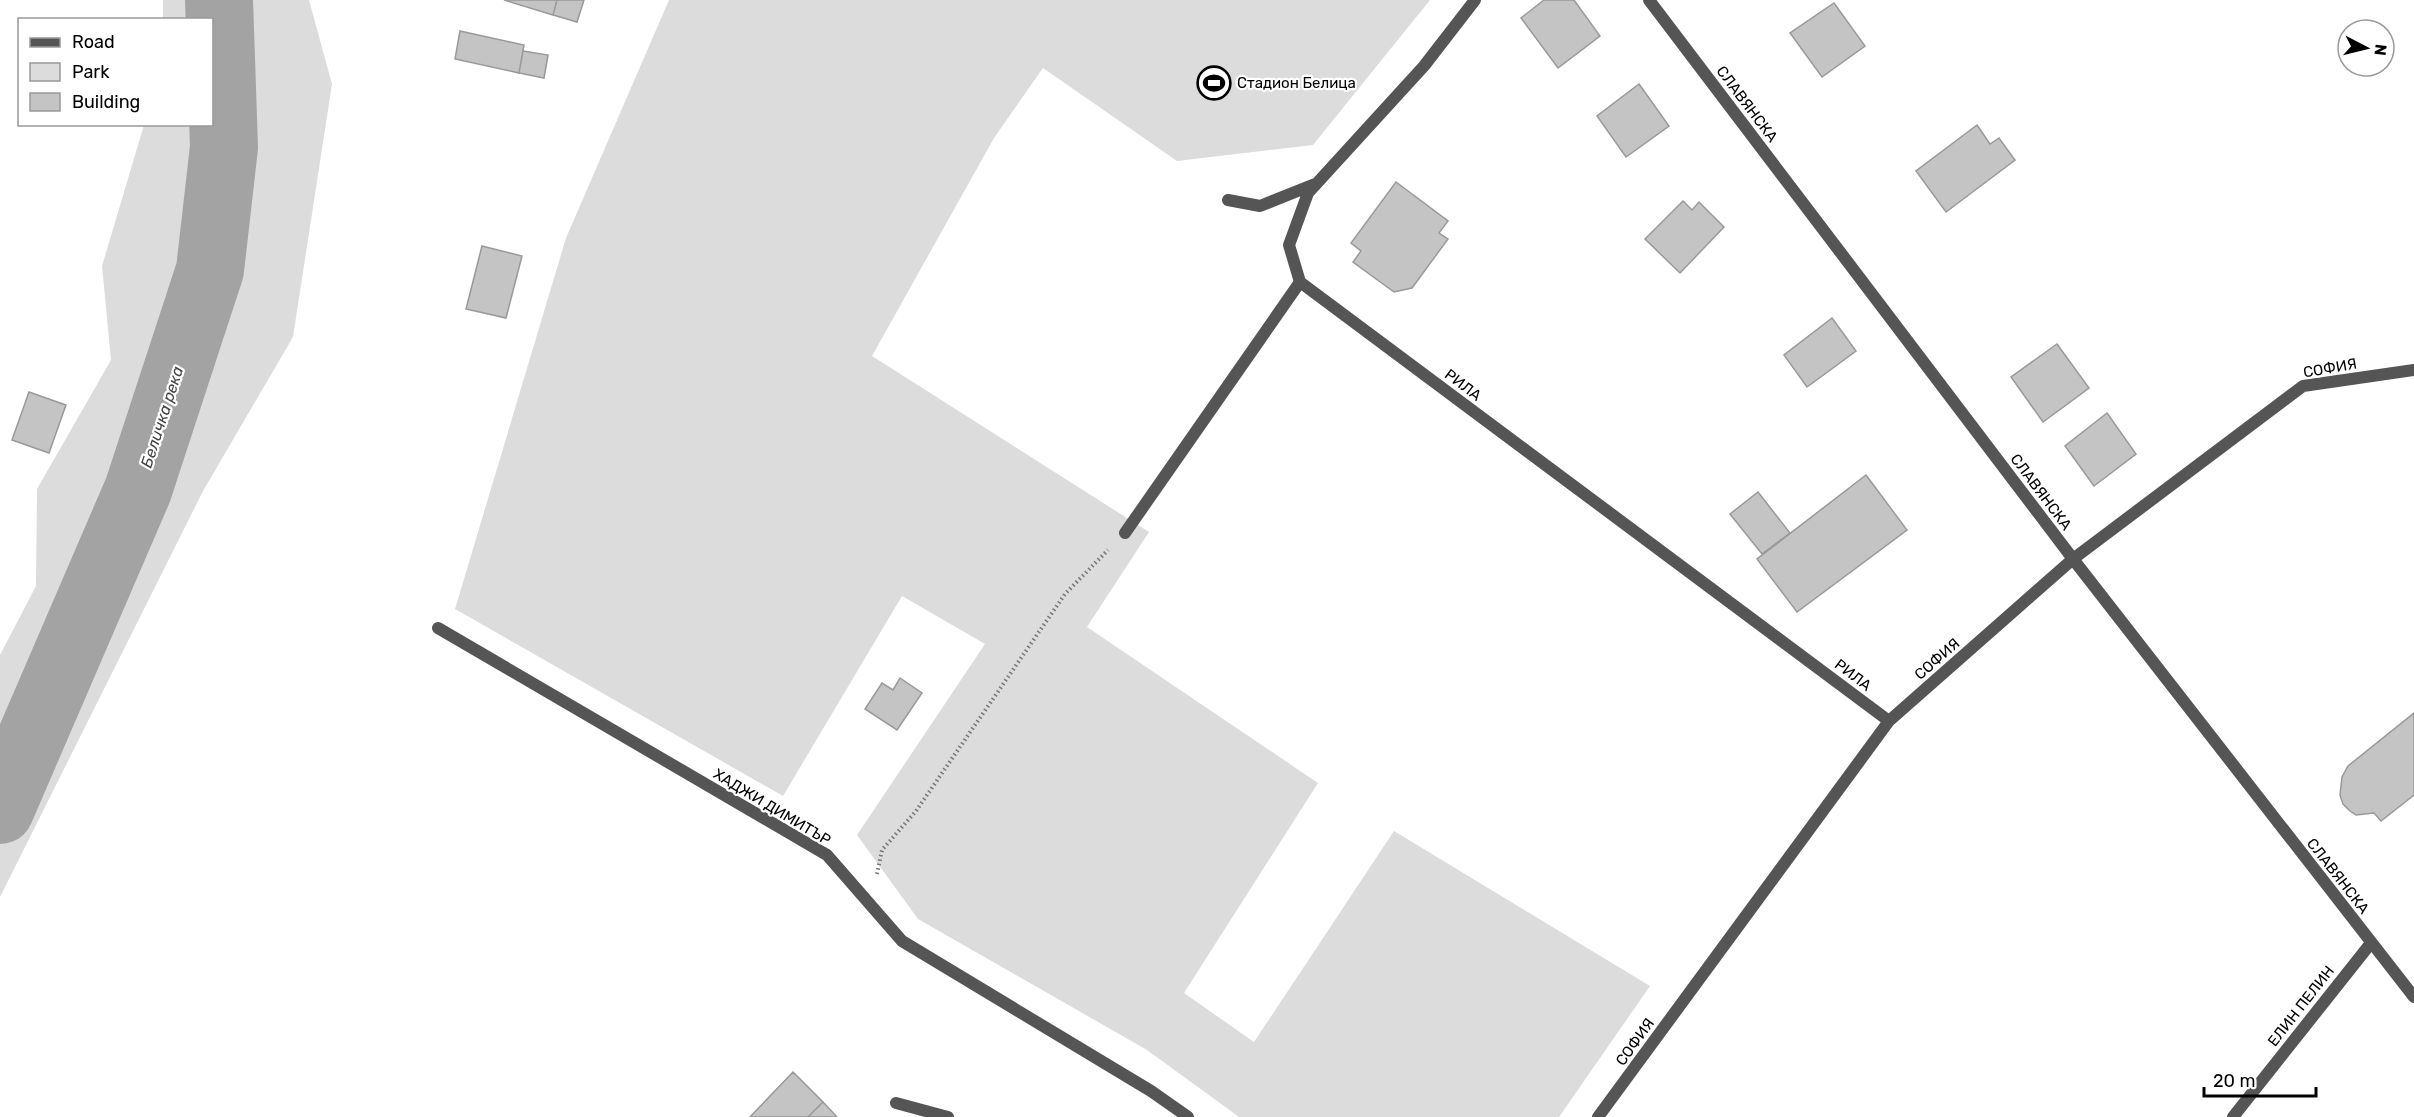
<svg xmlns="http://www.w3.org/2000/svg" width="2414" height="1117" font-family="Rubik,sans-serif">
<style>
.green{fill:#dcdcdc}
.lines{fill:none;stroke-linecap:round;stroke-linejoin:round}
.river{stroke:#a3a3a3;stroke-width:68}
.building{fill:#c4c4c4;stroke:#999;stroke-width:1.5}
.path{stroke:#777;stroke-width:4;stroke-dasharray:1.5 3;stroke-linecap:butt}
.service{stroke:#555;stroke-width:12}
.minor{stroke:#555;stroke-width:12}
.tertiary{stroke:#555;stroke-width:12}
.labels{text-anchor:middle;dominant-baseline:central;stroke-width:4.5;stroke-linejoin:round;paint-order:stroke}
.poi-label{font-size:15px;fill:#000;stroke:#fff;text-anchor:start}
.street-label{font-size:15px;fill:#000;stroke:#fff}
.water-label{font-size:16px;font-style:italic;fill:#444;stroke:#fff}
</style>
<rect width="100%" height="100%" fill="#fff"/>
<!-- green -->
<path class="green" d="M163 0H309L332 84 293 337 203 491 0 897V655L36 586 37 489 111 360 102 266 144 125 212 124V20L163 19Z
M669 0H1430L1313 145 1177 161 1043 68 994 138 872 356 1149 532 1087 627 1318 783 1184 993 1254 1042 1394 831 1650 986 1559 1117H1239L1147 1050 918 919 857 835 985 644 902 596 783 796 455 609 566 238Z"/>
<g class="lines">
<!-- river -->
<path class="river" d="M0 810 138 490 210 270 224 147 219 0"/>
</g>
<!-- building -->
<path class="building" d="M504 0H557L553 15Z
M557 0H584L577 22 553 15Z
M1544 0H1574L1600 36 1558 68 1521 18Z
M1834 3 1865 46 1822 77 1790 33Z
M460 31 524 45 519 73 455 59Z
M523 51 548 55 544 78 519 73Z
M1639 84 1669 126 1626 157 1597 116Z
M1977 125 1990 144 1999 138 2015 160 1946 212 1916 171Z
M1396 182 1448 221 1439 233 1448 239 1412 288 1394 292 1353 262 1361 251 1351 243Z
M1683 201 1692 210 1699 202 1724 227 1680 273 1645 239Z
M482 246 522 256 506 318 466 309Z
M1832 318 1856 351 1807 387 1784 355Z
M2057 344 2089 388 2043 422 2011 377Z
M29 392 66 405 49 453 12 440Z
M2107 413 2136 454 2094 486 2065 446Z
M1866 475 1907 530 1797 612 1757 559Z
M1758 492 1790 533 1762 554 1730 514Z
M900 678 922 693 897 730 865 709 882 683 893 690Z
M2414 713V795L2381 821 2374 813 2356 815 2350 811 2343 804 2340 795 2342 777 2348 766Z
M793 1072 823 1102 808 1117H750Z
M823 1102 837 1117H808Z"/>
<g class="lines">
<!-- path -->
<path class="path" d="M877 874 882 850 916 811 1065 594 1108 550"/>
<!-- service -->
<path class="service" d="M1125 533 1300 282
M896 1103 948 1117
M2233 1117 2371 943"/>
<!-- minor -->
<path class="minor" d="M1475 0 1424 66 1308 193 1289 245 1300 282 1889 721
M1228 200 1260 206 1315 184
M438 628 827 855 902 941 1151 1091 1188 1117
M1598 1117 1889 721 2073 559 2303 386 2414 370"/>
<!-- tertiary -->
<path class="tertiary" d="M1649 0 2073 559 2414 997"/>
</g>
<!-- icons -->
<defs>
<g id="stadium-ring" transform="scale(1.725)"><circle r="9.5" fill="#fff" stroke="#000" stroke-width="1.5"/><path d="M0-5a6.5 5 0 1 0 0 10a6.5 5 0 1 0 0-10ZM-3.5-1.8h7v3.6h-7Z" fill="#000"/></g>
</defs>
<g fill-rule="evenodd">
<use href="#stadium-ring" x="1214" y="83"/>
</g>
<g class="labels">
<!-- poi labels -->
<g class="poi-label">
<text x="1237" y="83">Стадион Белица</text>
</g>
<!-- street labels -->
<g class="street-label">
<text transform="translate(1747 104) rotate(53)">СЛАВЯНСКА</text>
<text transform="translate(2330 368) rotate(-10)">СОФИЯ</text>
<text transform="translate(1463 385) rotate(37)">РИЛА</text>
<text transform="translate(2041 492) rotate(53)">СЛАВЯНСКА</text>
<text transform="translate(1937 659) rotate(-41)">СОФИЯ</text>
<text transform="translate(1853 675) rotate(37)">РИЛА</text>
<text transform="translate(772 807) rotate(31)">ХАДЖИ ДИМИТЪР</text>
<text transform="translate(2338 876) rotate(52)">СЛАВЯНСКА</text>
<text transform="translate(2301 1006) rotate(-52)">ЕЛИН ПЕЛИН</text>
<text transform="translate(1635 1042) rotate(-54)">СОФИЯ</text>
</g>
<!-- water labels -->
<g class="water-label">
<text transform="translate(162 417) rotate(-72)">Беличка река</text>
</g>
</g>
<!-- legend -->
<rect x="18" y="18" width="195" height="108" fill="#ffffff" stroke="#999999" stroke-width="1.5"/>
<rect x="30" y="38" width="30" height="9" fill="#555555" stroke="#999999" stroke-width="1.5"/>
<text x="72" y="48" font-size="18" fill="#000000">Road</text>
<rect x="30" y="63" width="30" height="18" fill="#dcdcdc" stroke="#999999" stroke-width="1.5"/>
<text x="72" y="78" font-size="18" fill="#000000">Park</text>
<rect x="30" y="93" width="30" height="18" fill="#c4c4c4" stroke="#999999" stroke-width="1.5"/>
<text x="72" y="108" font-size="18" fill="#000000">Building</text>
<!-- north arrow -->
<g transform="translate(2366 48) rotate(97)"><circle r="28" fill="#ffffff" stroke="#999999" stroke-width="1.5"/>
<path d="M0-4.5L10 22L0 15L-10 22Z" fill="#000000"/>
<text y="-9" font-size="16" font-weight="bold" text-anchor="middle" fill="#000000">N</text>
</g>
<!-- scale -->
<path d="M2204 1087v9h112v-9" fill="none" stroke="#000000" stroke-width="3"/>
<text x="2213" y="1087" font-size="18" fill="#000000" stroke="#ffffff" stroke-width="4.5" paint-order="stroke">20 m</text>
</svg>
